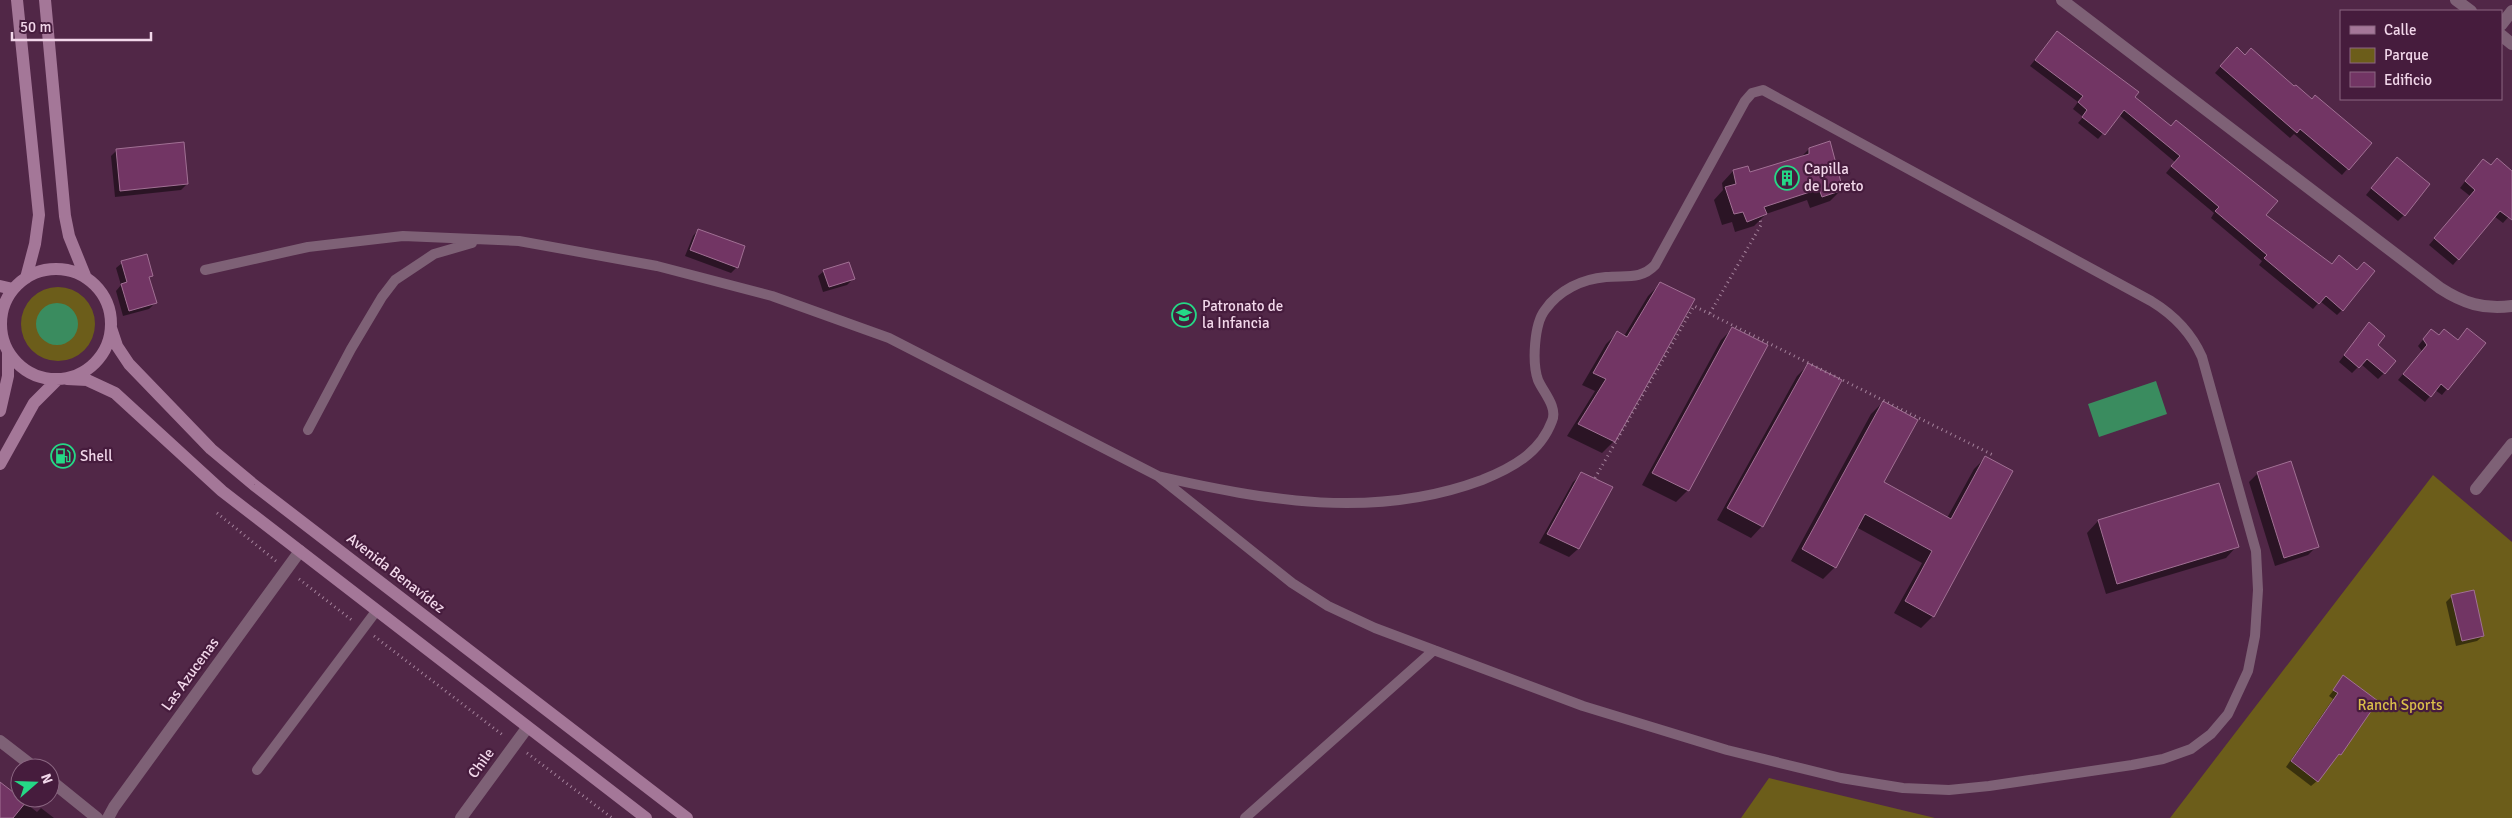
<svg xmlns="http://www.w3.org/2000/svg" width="2512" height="818" font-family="Signika,sans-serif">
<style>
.green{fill:#6c5d1a}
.water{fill:#3a8c5f}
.shadow{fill:#0007}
.building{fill:#723564;stroke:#a17094}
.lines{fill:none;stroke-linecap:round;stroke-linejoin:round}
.path{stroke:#a4829b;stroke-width:3;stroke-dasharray:1 4;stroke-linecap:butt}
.service{stroke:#7e6176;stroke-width:10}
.minor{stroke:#7e6176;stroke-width:12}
.secondary{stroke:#a47798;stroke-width:12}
.labels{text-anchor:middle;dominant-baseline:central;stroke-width:4.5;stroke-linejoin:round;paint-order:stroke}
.poi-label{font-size:15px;fill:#f2d7ea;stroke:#461c3d;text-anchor:start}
.street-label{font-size:15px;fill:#f2d7ea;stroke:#461c3d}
.park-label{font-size:15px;fill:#dabf4a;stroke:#461c3d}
</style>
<rect width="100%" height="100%" fill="#512747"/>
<!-- green -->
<path class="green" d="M21 324a37 37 0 1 1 74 0a37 37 0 1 1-74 0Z
M2433 475 2512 542V818H2170Z
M1769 778 1935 818H1741Z"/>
<!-- water -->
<path class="water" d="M36 324a21 21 0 1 1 42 0a21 21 0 1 1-42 0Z
M2156 381 2167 414 2099 437 2088 404Z"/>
<!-- shadow -->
<path class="shadow" d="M2057 32 2133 97 2265 215 2342 310 2337 315 2320 301 2313 309 2259 265 2262 261 2211 218 2214 213 2166 173 2175 162 2119 115 2098 139 2078 123 2083 117 2073 109 2078 102 2030 66Z
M2231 55 2244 56 2294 88 2370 143 2342 175 2294 134 2290 138 2215 73Z
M1809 149 1842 189 1830 201 1810 208 1807 200 1766 214 1754 226 1735 232 1732 222 1722 225 1714 200 1723 190 1722 183 1733 171 1749 174 1800 158Z
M117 150 187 184 181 190 115 197 111 156Z
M2391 164 2404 215 2398 221 2366 195Z
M2477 166 2490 167 2512 172V213L2503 223 2494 216 2453 265 2429 245 2470 196 2460 188Z
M698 230 737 267 731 273 685 256 693 236Z
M122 263 152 275 148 279 155 303 149 309 123 316 116 291 121 285 116 268Z
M824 271 853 279 847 285 823 292 818 276Z
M1660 284 1694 299 1614 441 1602 453 1567 436 1595 391 1582 385 1606 344 1617 333 1624 336 1648 296Z
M1733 328 1688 490 1676 502 1642 485 1721 340Z
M2364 329 2376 345 2384 373 2378 379 2361 364 2352 373 2339 362Z
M2462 335 2485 343 2442 395 2435 390 2425 402 2398 380 2422 351 2418 346 2426 336H2439L2457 341Z
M1808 365 1762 526 1751 538 1717 520 1797 376Z
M1883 402 1882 482 1947 518 1974 469 1985 458 1933 616 1921 628 1894 613 1922 563 1856 527 1835 567 1823 579 1791 561 1871 414Z
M2258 473 2317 546 2308 555 2275 566 2249 482Z
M1582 474 1611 487 1578 549 1569 557 1539 543 1573 482Z
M2098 521 2237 546 2226 558 2106 594 2087 533Z
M2452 596 2483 636 2477 641 2456 646 2446 602Z
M2344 677 2317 781 2311 786 2286 767 2333 699 2329 696Z
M0 783 37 812 41 808 54 818H0Z"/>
<!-- building -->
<path class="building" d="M2057 31 2139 92 2135 97 2171 126 2176 120 2278 201 2266 215 2332 264 2339 255 2357 270 2364 262 2375 271 2343 311 2326 296 2319 304 2264 258 2267 255 2215 211 2219 207 2171 166 2180 156 2124 110 2105 135 2082 117 2087 110 2078 102 2083 96 2035 60Z
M2237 47 2245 55 2251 48 2294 86 2296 85 2312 99 2315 95 2372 143 2349 170 2300 129 2297 133 2220 66Z
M1830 141 1843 190 1822 197 1819 189 1764 207 1767 214 1747 222 1743 212 1734 214 1725 187 1736 184 1733 170 1748 166 1750 172 1809 154V148Z
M184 142 188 184 120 191 116 149Z
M2397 157 2430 184 2405 216 2371 188Z
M2497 158 2512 171V220L2500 211 2459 260 2434 238 2475 190 2465 181 2483 159 2491 165Z
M698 229 745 246 738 268 690 250Z
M147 254 153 276 149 277 157 303 129 311 121 284 127 282 121 261Z
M849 262 855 279 829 287 823 270Z
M1660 282 1695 299 1615 442 1578 424 1606 379 1593 373 1617 331 1627 337Z
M2369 322 2385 336 2378 345 2396 361 2385 374 2367 359 2359 368 2344 355Z
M1732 327 1768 345 1689 491 1652 473Z
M2467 328 2486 343 2448 390 2441 384 2431 397 2403 374 2427 345 2423 339 2431 329 2439 335 2444 329 2458 340Z
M1808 363 1842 380 1763 527 1727 508Z
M1883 401 1918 420 1884 482 1951 519 1985 456 2013 471 1934 617 1905 601 1932 551 1865 514 1836 568 1802 549Z
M2291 461 2319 547 2284 558 2257 472Z
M1581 472 1613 487 1579 549 1547 534Z
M2219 483 2239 547 2117 584 2098 520Z
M2474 590 2484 636 2462 641 2451 595Z
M2343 675 2378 701 2341 755 2339 754 2318 782 2291 761 2338 693 2333 690Z
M0 782 26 802 13 818H0Z"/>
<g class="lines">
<!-- path -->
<path class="path" d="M1710 313 1761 225 1760 217
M1595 478 1694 306 1995 456
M217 513 276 561
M299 579 353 621
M374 636 504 736
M527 753 612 818"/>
<!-- service -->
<path class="service" d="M205 270 308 247 403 236 519 241 657 266 772 296 889 338 1158 476 1292 583 1328 606 1375 628 1583 706 1727 750 1841 778 1903 788 1949 790 1989 786 2132 765 2163 759 2191 749 2211 734 2228 714 2248 671 2255 636 2258 590 2256 551 2202 357C2191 332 2174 315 2151 301L1763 90 1752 93 1745 101 1655 265C1641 280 1625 275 1606 277 1582 279 1559 290 1545 310 1534 324 1532 363 1538 380 1543 392 1558 407 1552 421 1540 453 1512 468 1482 480 1375 520 1266 501 1158 476
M308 430 351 349 382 297 395 280 434 254 472 243
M257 770 377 610
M1245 818 1434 650"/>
<!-- minor -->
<path class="minor" d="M2062 0 2440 288C2463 303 2484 310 2512 306
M2456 0 2471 11
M2501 25 2512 11
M2501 35 2512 44
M2476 489 2512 444
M0 741 35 768
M50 780 97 818
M108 818 114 807 300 551
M461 818 527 728"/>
<!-- secondary -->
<path class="secondary" d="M17 0 39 215 35 244 26 278
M45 0 65 216 69 236 86 278
M1 324a55 55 0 1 1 110 0a55 55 0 1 1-110 0Z
M0 286 13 289
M111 328 117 346 129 364 211 449 254 485 687 818
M67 379 87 380 115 393 222 491 646 818
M0 411 8 376V352
M0 464 34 403 57 380"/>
</g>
<!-- icons -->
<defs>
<g id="building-ring" transform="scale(1.25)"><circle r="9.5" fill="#461c3d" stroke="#25d886" stroke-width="1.5"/><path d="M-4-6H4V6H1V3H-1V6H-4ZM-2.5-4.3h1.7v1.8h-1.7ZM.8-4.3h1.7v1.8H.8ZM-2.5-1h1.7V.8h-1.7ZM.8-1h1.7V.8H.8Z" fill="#25d886"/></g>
<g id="school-ring" transform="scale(1.25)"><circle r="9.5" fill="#461c3d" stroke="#25d886" stroke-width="1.5"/><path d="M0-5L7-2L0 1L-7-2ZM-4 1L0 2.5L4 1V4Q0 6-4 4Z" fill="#25d886"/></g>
<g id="fuel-ring" transform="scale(1.25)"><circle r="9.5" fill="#461c3d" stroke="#25d886" stroke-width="1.5"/><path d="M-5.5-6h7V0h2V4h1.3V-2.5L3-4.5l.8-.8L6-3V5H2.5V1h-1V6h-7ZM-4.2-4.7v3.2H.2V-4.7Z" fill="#25d886"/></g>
</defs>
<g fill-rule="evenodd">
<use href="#building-ring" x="1787" y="178"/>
<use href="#school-ring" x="1184" y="315"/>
<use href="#fuel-ring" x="63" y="456"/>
</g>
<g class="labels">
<!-- poi labels -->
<g class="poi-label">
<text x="1804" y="169">Capilla<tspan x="1804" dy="17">de Loreto</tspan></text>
<text x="1202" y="306">Patronato de<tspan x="1202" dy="17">la Infancia</tspan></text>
<text x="80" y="456">Shell</text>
</g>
<!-- street labels -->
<g class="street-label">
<text transform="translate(396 573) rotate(38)">Avenida Benavídez</text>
<text transform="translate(190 674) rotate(-54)">Las Azucenas</text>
<text transform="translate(481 763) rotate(-54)">Chile</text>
</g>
<!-- park labels -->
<g class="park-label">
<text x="2400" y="705">Ranch Sports</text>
</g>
</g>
<!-- legend -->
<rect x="2340" y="10" width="162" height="90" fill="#461c3d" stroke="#8b6782"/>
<rect x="2350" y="26" width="25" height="8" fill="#a47798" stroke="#8b6782"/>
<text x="2384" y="35" font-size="15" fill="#f2d7ea">Calle</text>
<rect x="2350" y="48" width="25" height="15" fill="#6c5d1a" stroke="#8b6782"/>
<text x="2384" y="60" font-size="15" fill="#f2d7ea">Parque</text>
<rect x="2350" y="72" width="25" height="15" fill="#723564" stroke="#8b6782"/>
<text x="2384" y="85" font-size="15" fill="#f2d7ea">Edificio</text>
<!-- north arrow -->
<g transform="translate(35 783) rotate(70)"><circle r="24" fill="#461c3d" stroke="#8b6782"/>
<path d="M0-4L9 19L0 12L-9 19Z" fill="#25d886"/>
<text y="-8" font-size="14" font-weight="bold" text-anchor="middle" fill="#f2d7ea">N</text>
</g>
<!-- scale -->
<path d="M12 32v8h139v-8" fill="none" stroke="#f2d7ea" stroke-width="2.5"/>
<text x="20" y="32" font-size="15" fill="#f2d7ea" stroke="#461c3d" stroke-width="4" paint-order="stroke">50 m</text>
</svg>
